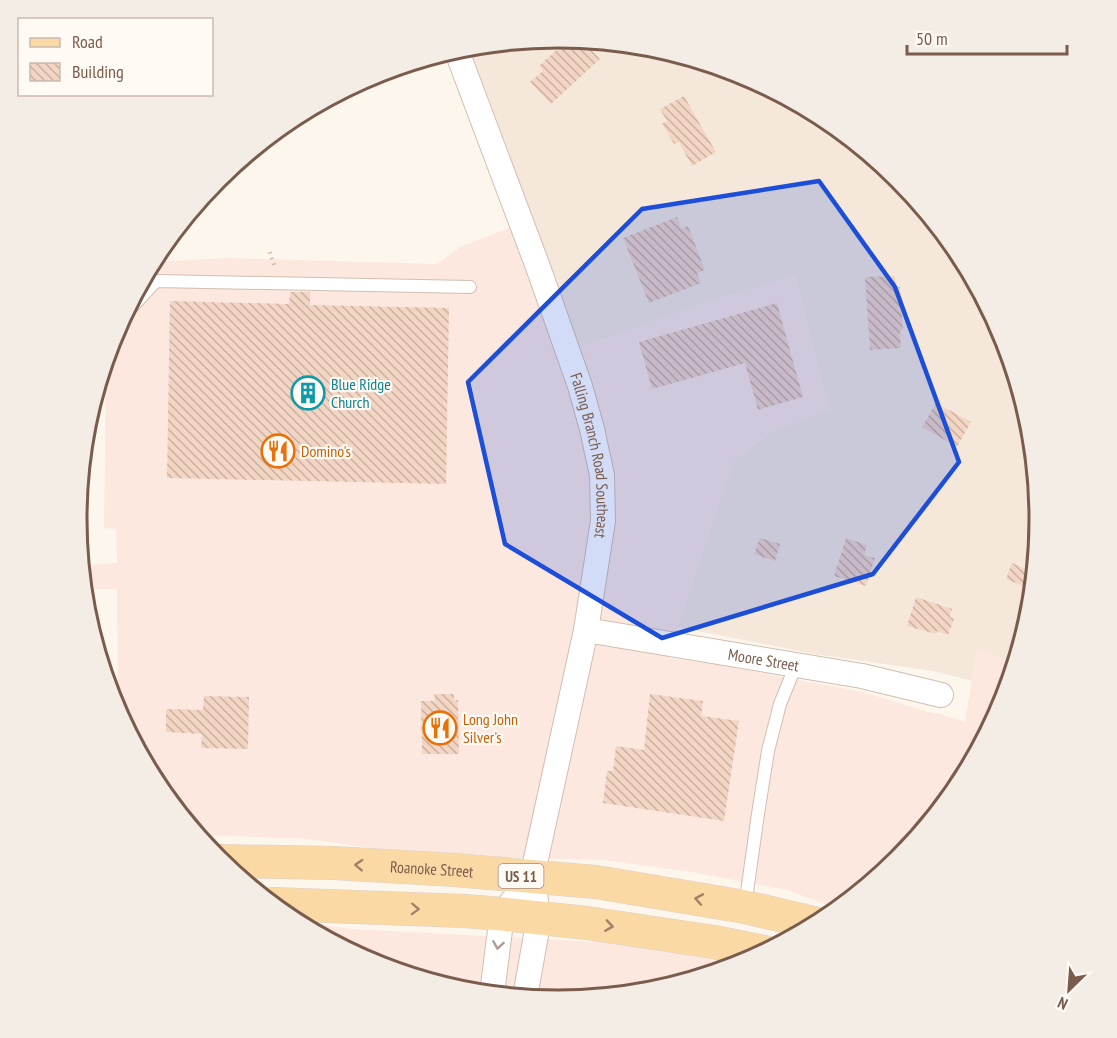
<svg xmlns="http://www.w3.org/2000/svg" width="1117" height="1038" font-family="'PT Sans Narrow',sans-serif">
<style>
.residential{fill:#f5e8da}
.commercial{fill:#fde8e0}
.building{fill:url(#building-back-hatch)}
.lines{fill:none;stroke-linecap:round;stroke-linejoin:round}
.service-casing{stroke:#d1beb0;stroke-width:14}
.minor-casing{stroke:#d1beb0;stroke-width:26}
.primary-casing{stroke:#dad1cd;stroke-width:34}
.path{stroke:#d9b8a5;stroke-width:4;stroke-dasharray:1.5 4.5;stroke-linecap:butt}
.service{stroke:#fff;stroke-width:12}
.minor{stroke:#fff;stroke-width:24}
.primary{stroke:#fbd9a5;stroke-width:33}
.oneway{stroke:#a18267}
.oneway2{stroke:#af9d94}
.marked{fill:#1d4ed8;fill-opacity:0.2;stroke:#1d4ed8;stroke-width:4.5;stroke-linejoin:round}
.labels{text-anchor:middle;dominant-baseline:central;stroke-width:4.5;stroke-linejoin:round;paint-order:stroke}
.shield{fill:#fffaf3;stroke:#a28b7f;stroke-width:1.5}
.shield-label{font-size:15px;font-weight:bold;fill:#7a5c4d}
.culture-label{font-size:16px;fill:#0d838f;stroke:#fffaf3;text-anchor:start}
.food-label{font-size:16px;fill:#c56008;stroke:#fffaf3;text-anchor:start}
.street-label{font-size:16px;fill:#7a5c4d;stroke:#fffaf3}
.rim{fill:none;stroke:#7a5c4d;stroke-width:3}
</style>
<defs>
<pattern id="building-back-hatch" width="6" height="6" patternUnits="userSpaceOnUse" patternTransform="scale(1.5)"><rect width="6" height="6" fill="#f3d5c3"/><path d="M-1 5l2 2M0 0l6 6M5-1l2 2" fill="none" stroke="#cab0a1"/></pattern>
</defs>
<rect width="100%" height="100%" fill="#fdf6ec"/>
<!-- residential -->
<path class="residential" d="M559 38 653 47 743 74 826 119 899 179 959 252 1003 335 1031 425 1040 519 1031 613 1015 665 977 650 972 681 933 671 815 654 677 627 734 460 774 430 829 410 795 276 721 298 579 348 506 145 478 77 468 46Z"/>
<!-- commercial -->
<path class="commercial" d="M510 224 557 356 721 298 795 276 830 410 774 430 734 460 668 658 719 665 863 692 928 712 940 714 965 722 977 649 1015 665 1003 704 959 787 899 860 839 909 787 890 691 872 603 860 482 857 377 849 309 839 198 835 158 786 118 712 117 589H88L87 565 117 563 116 529 104 528 106 359 114 334 153 262 226 258 437 264 460 247 509 228Z
M297 922 352 929 601 942 693 953 744 963 652 991 558 1000 464 991 374 964Z"/>
<!-- building -->
<path class="building" d="M576 39 582 40 600 59 551 104 530 82 543 71 539 66 562 45 566 49Z
M684 96 716 152 692 166 679 142 674 144 662 124 667 121 660 109Z
M677 217 681 228 688 226 705 270 697 273 701 283 649 303 623 238Z
M895 276 896 287H900L903 331H900L901 348 870 350 865 277Z
M290 292H310V305L449 308 446 484 167 478 170 301 289 304Z
M777 303 803 397 758 410 745 363 652 389 639 342Z
M936 403 971 422 957 447 922 427Z
M760 538 780 544 775 561 754 554Z
M846 538 867 545 864 555 875 558 866 586 834 576Z
M1012 563 1035 573 1033 590 1006 579Z
M916 597 952 609 950 617 954 619 948 635 937 631 936 634 907 626Z
M434 694H454V700H458L459 754H422L421 701H435Z
M650 694 703 701 701 716 739 721 724 821 603 803 607 771H613L616 746 644 750Z
M204 696 249 697 248 749 201 748 202 734 166 732V709L203 710Z"/>
<g class="lines">
<!-- service casing -->
<g class="service-casing">
<path id="service" d="M133 306 156 281 470 287
M745 906 758 814 768 751 780 704 796 665"/>
</g>
<!-- minor casing -->
<g class="minor-casing">
<g id="minor">
<path id="s1" d="M456 49 538 267 580 386 592 429 602 475 603 521 586 630 532 877 539 918 525 997"/>
<path id="s2" d="M586 630 862 676 941 695"/>
<path d="M492 994 502 914 532 877"/>
</g>
</g>
<!-- primary casing -->
<g class="primary-casing">
<g id="primary">
<path id="s3" d="M220 861 334 863 455 870 596 882 745 907 818 924"/>
<path d="M272 904 465 911 502 914 587 923 714 942 764 952"/>
</g>
</g>
<!-- path -->
<path class="path" d="M270 252 275 268"/>
<!-- service -->
<use href="#service" class="service"/>
<!-- minor -->
<use href="#minor" class="minor"/>
<!-- primary -->
<use href="#primary" class="primary"/>
</g>
<!-- one-way arrows -->
<defs><path id="oneway-chevron" d="M-2-3.5L2.5 0L-2 3.5" fill="none" stroke-width="1.6" stroke-linecap="round" stroke-linejoin="round" transform="scale(1.5)"/></defs>
<g class="oneway">
<use href="#oneway-chevron" transform="translate(359 865) rotate(-177)"/>
<use href="#oneway-chevron" transform="translate(699 899) rotate(-170)"/>
<use href="#oneway-chevron" transform="translate(415 909) rotate(2)"/>
<use href="#oneway-chevron" transform="translate(609 926) rotate(9)"/>
</g>
<use class="oneway2" href="#oneway-chevron" transform="translate(498 945) rotate(99)"/>
<!-- marked area -->
<path class="marked" d="M819 181 895 287 959 462 873 574 662 638 505 544 468 382 642 209Z"/>
<!-- icons -->
<defs>
<g id="building-ring" transform="scale(1.725)"><circle r="9.5" fill="#fffaf3" stroke="#0f9aa8" stroke-width="1.5"/><path d="M-4-6H4V6H1V3H-1V6H-4ZM-2.5-4.3h1.7v1.8h-1.7ZM.8-4.3h1.7v1.8H.8ZM-2.5-1h1.7V.8h-1.7ZM.8-1h1.7V.8H.8Z" fill="#0f9aa8"/></g>
<g id="restaurant-ring" transform="scale(1.725)"><circle r="9.5" fill="#fffaf3" stroke="#e8710a" stroke-width="1.5"/><path d="M-5-6h1v4h1v-4h1v4h1v-4h1v5L-1.5 .5V6h-2V.5L-5-1ZM5-6V6H3V1.5H1.5Q1.5-4 5-6Z" fill="#e8710a"/></g>
</defs>
<g fill-rule="evenodd">
<use href="#building-ring" x="308" y="393"/>
<use href="#restaurant-ring" x="278" y="451"/>
<use href="#restaurant-ring" x="440" y="728"/>
</g>
<g class="labels">
<!-- shield labels -->
<rect class="shield" x="498.5" y="864" width="45" height="24" rx="4.5"/>
<g class="shield-label">
<text x="521" y="876">US 11</text>
</g>
<!-- culture labels -->
<g class="culture-label">
<text x="331" y="384">Blue Ridge<tspan x="331" dy="18">Church</tspan></text>
</g>
<!-- food labels -->
<g class="food-label">
<text x="301" y="451">Domino's</text>
<text x="463" y="719">Long John<tspan x="463" dy="18">Silver's</tspan></text>
</g>
<!-- street labels -->
<g class="street-label">
<text stroke="none"><textPath href="#s1" startOffset="430">Falling Branch Road Southeast</textPath></text>
<text stroke="none"><textPath href="#s2" startOffset="180">Moore Street</textPath></text>
<text stroke="none"><textPath href="#s3" startOffset="212">Roanoke Street</textPath></text>
</g>
</g>
<!-- crop -->
<path d="M0 0H1117V1038H0ZM87 519a471 471 0 1 1 942 0a471 471 0 1 1-942 0Z" fill="#f4ede6" fill-rule="evenodd"/>
<path class="rim" d="M87 519a471 471 0 1 1 942 0a471 471 0 1 1-942 0Z"/>
<!-- legend -->
<rect x="18" y="18" width="195" height="78" fill="#fffaf3" stroke="#cabbb1" stroke-width="1.5"/>
<rect x="30" y="38" width="30" height="9" fill="#fbd9a5" stroke="#cabbb1" stroke-width="1.5"/>
<text x="72" y="48" font-size="18" fill="#7a5c4d">Road</text>
<rect x="30" y="63" width="30" height="18" fill="url(#building-back-hatch)" stroke="#cabbb1" stroke-width="1.5"/>
<text x="72" y="78" font-size="18" fill="#7a5c4d">Building</text>
<!-- north arrow -->
<g transform="translate(1069 990) rotate(205)" stroke="#fffaf3" stroke-width="4.5" paint-order="stroke">
<path d="M0-4.5L10 22L0 15L-10 22Z" fill="#7a5c4d"/>
<text y="-9" font-size="16" font-weight="bold" text-anchor="middle" fill="#7a5c4d">N</text>
</g>
<!-- scale -->
<path d="M907 45v9h160v-9" fill="none" stroke="#7a5c4d" stroke-width="3"/>
<text x="916" y="45" font-size="18" fill="#7a5c4d" stroke="#fffaf3" stroke-width="4.5" paint-order="stroke">50 m</text>
</svg>
